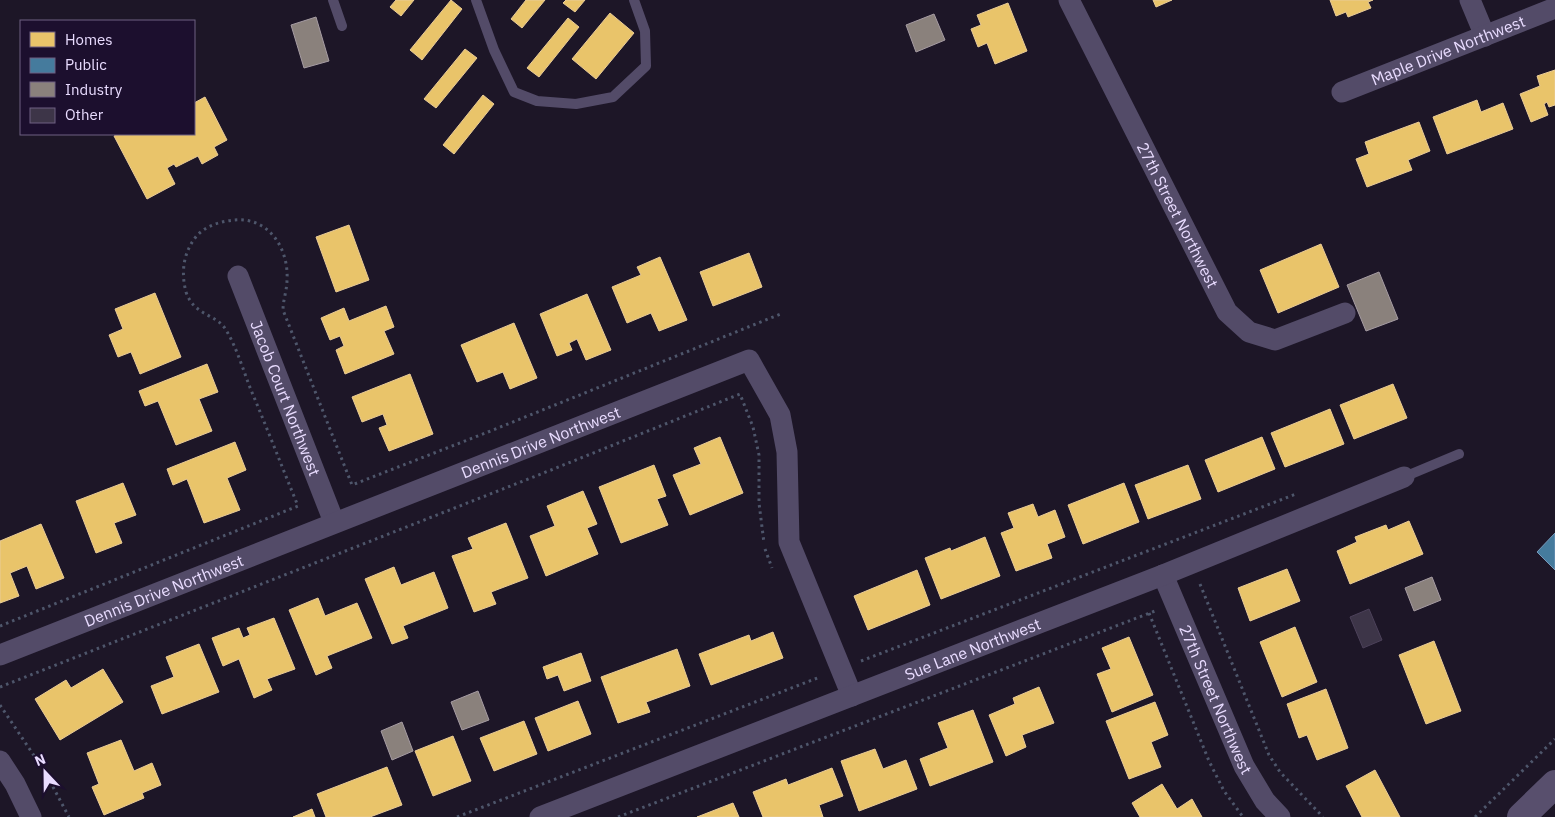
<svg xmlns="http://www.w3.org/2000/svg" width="1555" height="817" font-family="'IBM Plex Sans',sans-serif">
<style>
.homes{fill:#e9c46a;stroke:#e9cb97}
.public{fill:#457b9d;stroke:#7698ba}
.industry{fill:#8a817c;stroke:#a69ca3}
.building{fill:#3d3548;stroke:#4c415a}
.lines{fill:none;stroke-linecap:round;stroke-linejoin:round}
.path{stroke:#4e566b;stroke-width:3;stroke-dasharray:2.5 4;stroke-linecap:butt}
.lane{stroke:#534b68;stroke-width:10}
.street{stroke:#534b68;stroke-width:21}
.secondary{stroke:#584f6d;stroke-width:28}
.labels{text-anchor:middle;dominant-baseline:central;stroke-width:5;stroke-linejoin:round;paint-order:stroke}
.street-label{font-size:16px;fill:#e9dcff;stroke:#1c0f2e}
</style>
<rect width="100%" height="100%" fill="#1d1627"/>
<!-- homes -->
<path class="homes" d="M396 0H414L401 16 390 7Z
M451 0 462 9 422 60 410 50Z
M526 0H545L522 28 511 19Z
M566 0H585L575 12 563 3Z
M1153 0H1172L1156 7Z
M1330 0H1373L1368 2 1371 8 1348 17 1346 12 1336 16Z
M1008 3 1027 51 995 64 987 43 978 47 971 29 981 25 977 15Z
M610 13 634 33 596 79 572 59Z
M568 18 579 27 539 77 527 68Z
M465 49 477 58 436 108 424 99Z
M1555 70V105L1549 107 1547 102 1544 104 1548 115 1531 122 1520 94 1540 86 1537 76Z
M483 95 494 104 454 154 443 145Z
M205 97 227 140 214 147 218 155 202 164 198 156 176 167 174 164 167 168 175 184 147 199 114 136 119 134H194V103Z
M1477 100 1481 112 1503 103 1513 129 1447 154 1433 117Z
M1419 122 1430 151 1408 160 1412 170 1367 187 1356 159 1369 154 1365 142Z
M349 225 369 280 336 292 316 237Z
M1321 244 1339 287 1278 313 1260 270Z
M749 253 762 287 713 306 700 272Z
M660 257 687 320 659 331 651 313 627 323 612 287 641 275 637 267Z
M155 293 181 357 140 374 131 352 118 357 109 335 123 329 115 309Z
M587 294 611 350 586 360 577 339 569 343 572 350 557 356 540 314Z
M386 306 394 327 384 331 394 354 345 374 336 350 344 346 340 336 330 340 321 318 344 308 349 321Z
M514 323 537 378 510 389 503 372 477 382 461 345Z
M207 364 218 392 199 399 212 431 176 445 158 401 145 406 139 391Z
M410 374 433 434 389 451 379 428 387 425 383 414 362 422 352 397Z
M1393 384 1407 418 1354 439 1340 405Z
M1330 409 1344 444 1285 467 1271 433Z
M720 437 743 493 690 515 673 475 701 464 694 448Z
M1262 437 1275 469 1218 492 1205 460Z
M235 442 246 470 227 478 240 510 204 523 187 479 173 485 167 469Z
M654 465 666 496 657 499 668 525 621 543 599 487Z
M1188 465 1201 499 1148 519 1135 485Z
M123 483 136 515 114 523 122 543 96 553 76 501Z
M1124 483 1139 522 1083 544 1068 505Z
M583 491 597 524 587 528 598 554 546 576 530 536 555 526 547 506Z
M1033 504 1038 517 1055 510 1065 537 1047 544 1052 558 1016 571 1001 533 1014 528 1008 513Z
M1409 521 1423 554 1350 584 1337 551 1357 542 1355 537 1386 525 1388 530Z
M506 523 528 578 491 592 496 604 474 612 452 556 473 549 468 538Z
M41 524 64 578 36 589 27 566 10 573 19 596 0 603V541Z
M985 537 1000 576 941 599 925 558 950 548 951 551Z
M394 567 401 585 434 572 448 608 403 626 408 638 392 644 365 579Z
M1287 569 1300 601 1250 621 1238 588Z
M917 570 930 605 868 630 854 596Z
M318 598 325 616 357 603 372 638 327 656 332 668 316 675 289 610Z
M274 618 295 669 267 679 272 690 254 698 239 659 223 666 212 638 239 628 243 638 250 635 247 628Z
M1295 627 1317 682 1282 697 1260 642Z
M773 632 783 658 711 685 699 654 749 635 751 641Z
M1129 637 1153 695 1112 712 1097 674 1111 669 1102 648Z
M1434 641 1461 711 1426 724 1399 655Z
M199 644 219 692 162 714 151 686 174 677 166 657Z
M677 649 690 686 646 702 650 712 618 723 601 677Z
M581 653 591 681 564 691 558 675 547 679 543 667Z
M103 669 123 702 60 740 35 699 66 680 71 688Z
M1039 687 1054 723 1022 735 1026 747 1006 756 989 715 1015 704 1013 698Z
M1326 689 1348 748 1317 760 1307 735 1299 738 1287 704Z
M578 701 591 734 548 751 535 718Z
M1155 702 1168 735 1151 742 1161 767 1129 779 1106 721Z
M973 710 993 762 930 786 920 759 948 748 938 723Z
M524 721 537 754 494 771 480 738Z
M453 736 471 781 433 796 415 751Z
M121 740 134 771 152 763 161 785 142 793 144 798 104 815 92 787 99 784 87 753Z
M875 749 883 769 906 760 917 789 859 811 841 761Z
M387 767 402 805 370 817H326L317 794Z
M832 768 843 796 819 805 823 817H763L753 792 786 779 788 785Z
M1375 770 1400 817H1362L1346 786Z
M1162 784 1177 809 1192 799 1202 817H1140L1132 803Z
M733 803 739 817H697Z
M312 809 315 817H293Z"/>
<!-- public -->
<path class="public" d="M1555 533V570L1537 552Z"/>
<!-- industry -->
<path class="industry" d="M934 14 945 40 916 52 906 25Z
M316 17 329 61 304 68 291 25Z
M1379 272 1398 319 1366 331 1347 285Z
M1432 577 1441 600 1414 611 1405 588Z
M478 691 489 720 462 730 451 702Z
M402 722 413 751 392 760 381 731Z"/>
<!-- building -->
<path class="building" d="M1369 609 1382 640 1363 648 1350 617Z"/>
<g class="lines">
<!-- path -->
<path class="path" d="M765 549 772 568
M1200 584 1269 755 1280 772 1323 817
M1149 613 1209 761 1224 791 1243 817
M0 626 298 506C282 467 267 428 251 390 243 370 237 348 226 330 217 314 194 316 186 292 181 273 183 254 195 238 204 226 221 221 235 220 269 217 289 249 287 280 287 290 283 300 283 310L352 485 488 432 783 313
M861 661 1296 494
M0 687 541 474 740 394 753 427 759 455V503L764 543
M0 705 45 772 69 817
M457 817 820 677
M618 817 1155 611
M1475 817 1555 739"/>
<!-- lane -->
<path class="lane" d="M333 0 342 26
M476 0 494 50 514 92 537 101 576 104 613 97 646 66 645 31 634 0
M1404 477 1459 454"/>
<!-- street -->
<g class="street">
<path id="s1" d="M1069 0 1227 312 1249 332 1275 340 1345 313"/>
<path d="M1470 0 1485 36"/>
<path id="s2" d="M1342 92 1555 8"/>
<path id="s3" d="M238 276 334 522"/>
<path id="s4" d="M1163 575 1244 766 1265 801 1280 817"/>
<path id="s5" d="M0 655 749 360 780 415 787 452 789 542 852 696"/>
<path d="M0 761 15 784 31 817"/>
<path id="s6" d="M540 817 1163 575 1404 477"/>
</g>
<!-- secondary -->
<path class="secondary" d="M1521 817 1555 784"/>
</g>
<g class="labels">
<!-- street labels -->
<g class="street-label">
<text stroke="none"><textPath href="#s2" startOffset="114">Maple Drive Northwest</textPath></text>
<text stroke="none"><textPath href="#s1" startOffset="241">27th Street Northwest</textPath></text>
<text stroke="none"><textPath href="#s3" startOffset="131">Jacob Court Northwest</textPath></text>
<text stroke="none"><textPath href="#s5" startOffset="581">Dennis Drive Northwest</textPath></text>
<text stroke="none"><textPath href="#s5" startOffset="176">Dennis Drive Northwest</textPath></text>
<text stroke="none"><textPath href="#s6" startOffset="464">Sue Lane Northwest</textPath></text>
<text stroke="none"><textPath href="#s4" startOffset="135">27th Street Northwest</textPath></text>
</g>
</g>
<!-- legend -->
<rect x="20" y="20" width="175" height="115" fill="#1c0f2e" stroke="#6e6182"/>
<rect x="30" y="32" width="25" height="15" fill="#e9c46a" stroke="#6e6182"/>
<text x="65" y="45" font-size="15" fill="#e9dcff">Homes</text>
<rect x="30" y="58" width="25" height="15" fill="#457b9d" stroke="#6e6182"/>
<text x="65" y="70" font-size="15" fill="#e9dcff">Public</text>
<rect x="30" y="82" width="25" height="15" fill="#8a817c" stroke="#6e6182"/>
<text x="65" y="95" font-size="15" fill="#e9dcff">Industry</text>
<rect x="30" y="108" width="25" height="15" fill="#3d3548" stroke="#6e6182"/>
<text x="65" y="120" font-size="15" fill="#e9dcff">Other</text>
<!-- north arrow -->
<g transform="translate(45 772) rotate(338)" stroke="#1c0f2e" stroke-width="4" paint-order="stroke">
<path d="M0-4L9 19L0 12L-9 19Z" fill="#e9dcff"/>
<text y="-8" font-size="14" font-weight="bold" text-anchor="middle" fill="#e9dcff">N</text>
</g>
</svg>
